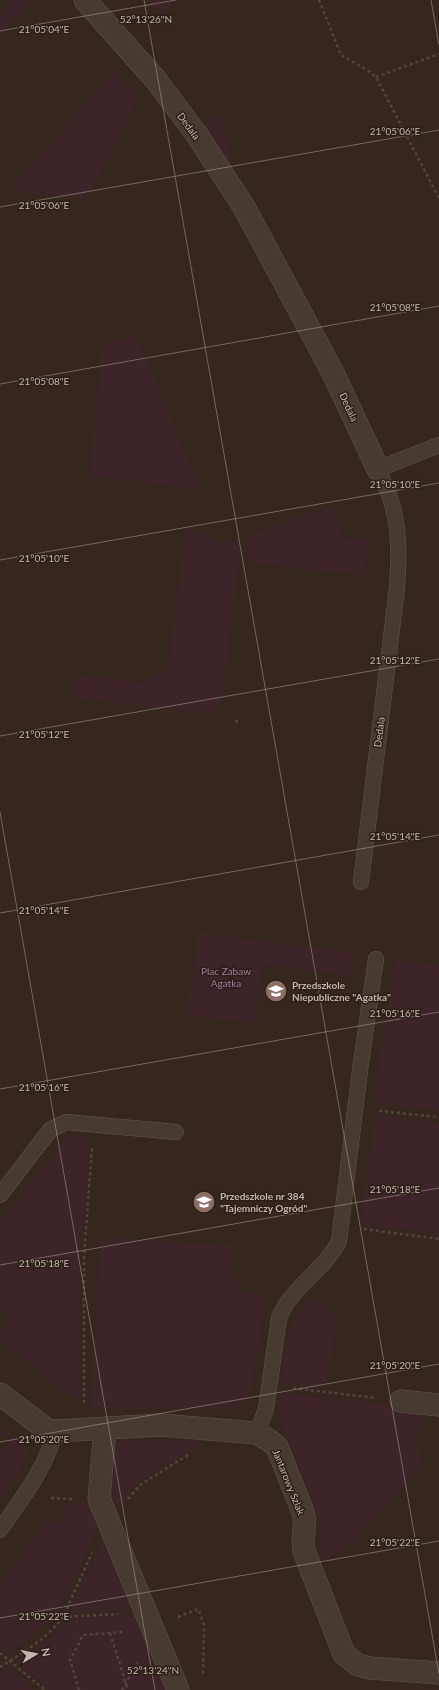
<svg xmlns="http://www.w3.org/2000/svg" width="439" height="1690" font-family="Lato,sans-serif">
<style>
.green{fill:#3d2429}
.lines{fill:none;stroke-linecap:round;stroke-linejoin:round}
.lane-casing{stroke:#62554c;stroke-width:16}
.street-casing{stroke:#62554c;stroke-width:23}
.path{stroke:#574042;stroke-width:2.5;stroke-dasharray:3 3;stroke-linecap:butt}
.lane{stroke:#473a31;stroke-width:15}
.street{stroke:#473a31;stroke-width:22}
.ticks{fill:none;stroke:#c4b6ab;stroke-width:1;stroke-opacity:0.45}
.labels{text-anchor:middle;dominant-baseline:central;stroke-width:3;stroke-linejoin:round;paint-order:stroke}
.street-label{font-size:10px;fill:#c4b6ab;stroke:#2b1f17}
.park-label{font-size:10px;fill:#a57aa3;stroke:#2b1f17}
.poi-label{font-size:10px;font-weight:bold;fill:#c4b6ab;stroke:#2b1f17;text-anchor:start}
.ticks-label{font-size:10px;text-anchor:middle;fill:#c4b6ab;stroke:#2b1f17;stroke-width:3;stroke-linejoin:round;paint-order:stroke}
</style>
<rect width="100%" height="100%" fill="#36271e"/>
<!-- green -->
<path class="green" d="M15 0H34L0 33V15Z
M147 0H178L159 14Z
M114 72 136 97 137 102 88 198 14 191 13 186Z
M221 113 233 172 203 129 204 125Z
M136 335 200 489 90 476 102 345Z
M333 506 344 542 369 534 370 539 363 575 248 562V536Z
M190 528 221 543 232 541 239 538 241 541 221 705 209 714 74 697 72 693 76 677 79 676 144 683 167 666 169 661 186 529Z
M201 933 354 953 351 976 261 964 253 1023 187 1014 198 935Z
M395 960 439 965V1110L378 1104 374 1097Z
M375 1115 439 1123V1234L361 1224Z
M69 1136 89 1137 84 1221 80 1241V1398H77L67 1393 0 1340V1334L12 1317 0 1308V1222Z
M100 1238 234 1246 230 1277 242 1279 241 1293 267 1295 249 1401 231 1409 91 1408Z
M312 1298 337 1318 327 1384 323 1387 281 1382 288 1334 296 1316Z
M279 1392 405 1407 417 1414 424 1420 414 1434 422 1464 349 1547 322 1560 317 1513 279 1416Z
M0 1425C6 1430 22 1439 25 1445 35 1460 9 1485 0 1497V1455L11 1439 0 1431Z
M111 1440 199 1442 202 1444 138 1482 111 1516 105 1501Z
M64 1503C89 1503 89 1498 101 1522L53 1620 6 1655 0 1648V1585L43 1524 65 1521Z
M105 1535 135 1609 69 1613Z
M138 1615 170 1690H49L18 1662 63 1627 67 1619Z
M9 1666 35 1690H0V1672Z"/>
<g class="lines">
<!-- lane casing -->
<g class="lane-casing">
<path id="lane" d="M361 882 397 588C399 558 400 530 391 501 388 490 382 479 378 469L439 445
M0 1195 50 1130 66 1122 176 1132
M257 1433 266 1409 279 1318C291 1287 324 1271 339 1241L360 1070 376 959
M0 1530C20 1501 48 1466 55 1431"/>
</g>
<!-- street casing -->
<g class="street-casing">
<path id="street" d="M85 0 156 80 197 135 244 207 333 373 378 469
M0 1394 47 1430 55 1431 161 1425 257 1433 270 1441 277 1447 303 1512C307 1525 301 1538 304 1551L344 1654 358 1665 370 1668 439 1673
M401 1401 439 1405
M105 1428 99 1499 178 1690"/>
</g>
<!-- path -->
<path class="path" d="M319 0 341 55 367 70 376 77 439 198
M376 77 439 54
M235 721 241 722
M379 1111 439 1117
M364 1229 439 1239
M293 1388 375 1398
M84 1403V1256L92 1148
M51 1498 72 1499
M128 1499 140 1485 188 1455
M63 1617 118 1614
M178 1617 198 1609 204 1625 203 1676
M110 1633 128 1690
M0 1653 45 1690
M0 1667C22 1653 48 1638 63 1617L92 1553
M79 1690 70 1660 83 1635 124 1632
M122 1690 137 1663"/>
<!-- lane -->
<use href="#lane" class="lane"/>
<!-- street -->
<use href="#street" class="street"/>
</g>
<!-- ticks -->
<path class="ticks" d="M144 0 439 1674M431 0 439 45M0 31 176 0M0 207 439 130M0 384 439 306M0 560 439 483M0 736 439 659M0 812 155 1690M0 913 439 835M0 1089 439 1012M0 1265 439 1188M0 1442 439 1364M0 1618 439 1541"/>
<!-- icons -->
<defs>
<g id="school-disc" transform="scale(1.15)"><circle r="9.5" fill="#8d6e63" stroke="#2b1f17"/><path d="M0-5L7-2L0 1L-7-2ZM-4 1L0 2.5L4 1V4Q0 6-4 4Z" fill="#fff"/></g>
</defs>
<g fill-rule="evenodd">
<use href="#school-disc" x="276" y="991"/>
<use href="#school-disc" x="204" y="1202"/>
</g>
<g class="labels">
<!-- street labels -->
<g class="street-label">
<text transform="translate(189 126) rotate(54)">Dedala</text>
<text transform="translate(349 407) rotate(65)">Dedala</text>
<text transform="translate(379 732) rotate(-83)">Dedala</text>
<text transform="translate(289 1482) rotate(68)">Jantarowy Szlak</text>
</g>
<!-- park labels -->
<g class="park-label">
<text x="226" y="971">Plac Zabaw<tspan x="226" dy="12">Agatka</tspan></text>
</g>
<!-- poi labels -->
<g class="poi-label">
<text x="292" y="985">Przedszkole<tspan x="292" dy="12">Niepubliczne "Agatka"</tspan></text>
<text x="220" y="1196">Przedszkole nr 384<tspan x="220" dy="12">"Tajemniczy Ogród"</tspan></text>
</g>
</g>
<g class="ticks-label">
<text x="146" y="23">52°13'26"N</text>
<text x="44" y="33">21°05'04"E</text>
<text x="395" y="135">21°05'06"E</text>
<text x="44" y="209">21°05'06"E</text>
<text x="395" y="311">21°05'08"E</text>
<text x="44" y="385">21°05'08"E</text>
<text x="395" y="488">21°05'10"E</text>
<text x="44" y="562">21°05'10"E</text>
<text x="395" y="664">21°05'12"E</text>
<text x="44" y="738">21°05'12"E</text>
<text x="395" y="840">21°05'14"E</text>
<text x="44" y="914">21°05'14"E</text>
<text x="395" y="1017">21°05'16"E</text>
<text x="44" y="1091">21°05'16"E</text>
<text x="395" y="1193">21°05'18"E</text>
<text x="44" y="1267">21°05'18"E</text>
<text x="395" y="1369">21°05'20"E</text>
<text x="44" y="1443">21°05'20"E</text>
<text x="395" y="1546">21°05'22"E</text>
<text x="44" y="1620">21°05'22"E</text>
<text x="153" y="1674">52°13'24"N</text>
</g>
<!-- north arrow -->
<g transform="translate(36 1654) rotate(80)" stroke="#2b1f17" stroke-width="3" paint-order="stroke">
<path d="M0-3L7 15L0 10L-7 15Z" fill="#c4b6ab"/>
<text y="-6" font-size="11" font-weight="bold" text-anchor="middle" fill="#c4b6ab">N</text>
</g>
</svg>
